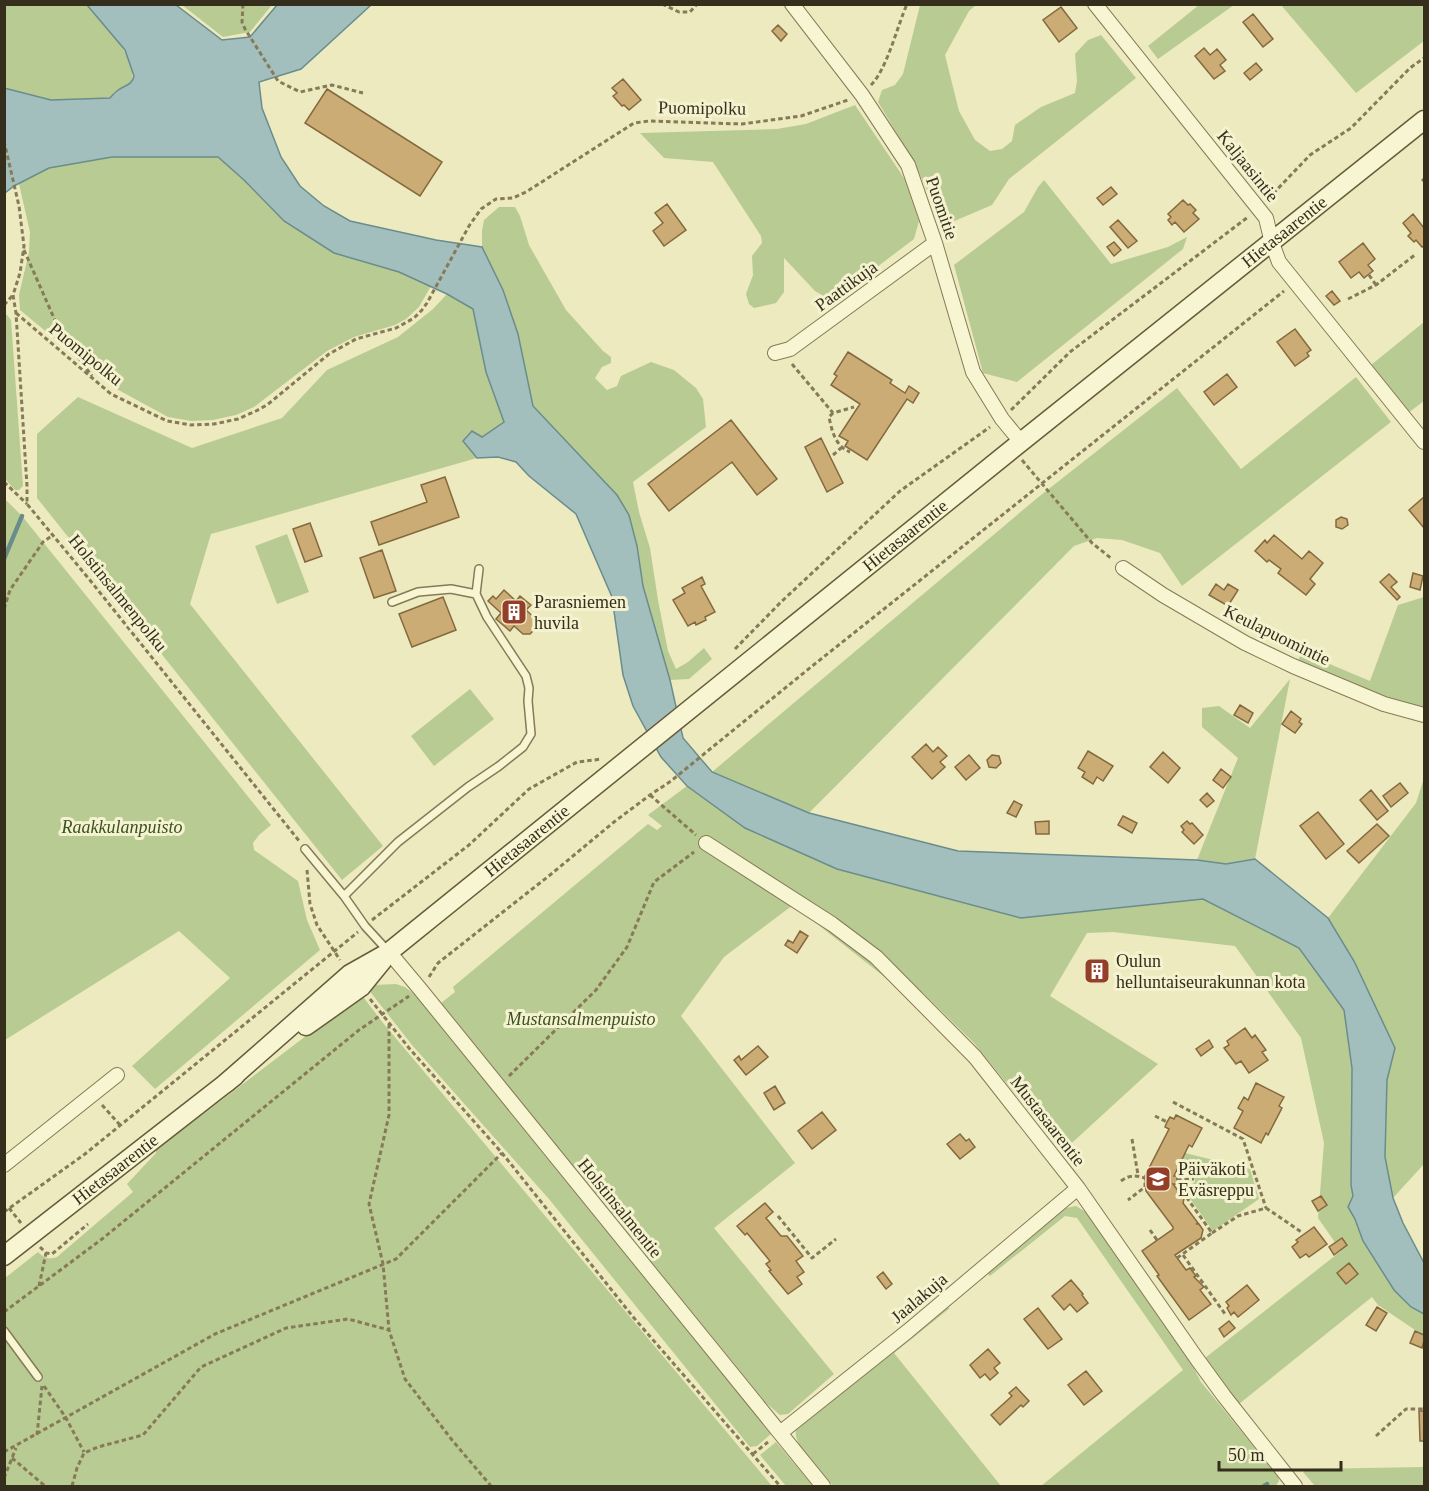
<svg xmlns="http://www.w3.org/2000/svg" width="1429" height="1491" font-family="'Times New Roman',serif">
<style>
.green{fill:#b8cb93}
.water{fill:#a2bfbd;stroke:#6a8d8c;stroke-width:1.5}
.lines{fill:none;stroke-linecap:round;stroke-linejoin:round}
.stream{stroke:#6a8d8c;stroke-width:4.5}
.building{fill:#cbac75;stroke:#85693e;stroke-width:1.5}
.lane-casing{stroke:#867a58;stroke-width:10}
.street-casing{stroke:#867a58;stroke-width:16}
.secondary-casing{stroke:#675b3b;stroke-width:21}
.path{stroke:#867a58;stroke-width:3;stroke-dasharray:4.5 3;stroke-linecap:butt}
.lane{stroke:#f8f5d2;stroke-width:7}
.street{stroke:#f8f5d2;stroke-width:14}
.secondary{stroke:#f8f5d2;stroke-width:18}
.labels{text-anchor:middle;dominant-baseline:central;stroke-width:6;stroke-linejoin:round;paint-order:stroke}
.street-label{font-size:18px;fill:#352e1c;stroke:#f5f2cf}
.poi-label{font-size:18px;fill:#352e1c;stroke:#f5f2cf;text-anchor:start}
.park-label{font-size:18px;font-style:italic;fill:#3b5123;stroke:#f5f2cf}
</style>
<rect width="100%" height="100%" fill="#edeabf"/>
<!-- green -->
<path class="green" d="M4 5H87C101 20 141 61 131 83L117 91 110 98 51 100 5 88Z
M182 5H272L250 32 223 37Z
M920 5H976L969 11 945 55 959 111 975 140 990 151 1002 149 1012 141 1015 125 1041 107 1075 93 1077 81 1075 54 1088 40 1101 35 1136 78 1009 179 992 205 945 225 941 221 914 162 878 102 882 90 895 85 903 74Z
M1199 5H1234L1158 59 1148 46Z
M1281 5H1424V41L1356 93Z
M855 105 906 181 919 221 914 239 832 301 815 291 784 258V292L776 303 754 308 749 304 746 294 753 275 752 256 762 243 761 236 713 162 664 158 640 133 777 129 806 124Z
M112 157H218L244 180 284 221 334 253 399 272 431 286 419 307 406 319 395 325 354 337 327 351 254 407 236 415 213 420 191 421 168 417 113 387 20 310 19 295 29 252 30 232 19 184 49 168Z
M1044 180 1111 264 1168 247 1187 237 1183 249 1017 382 983 373 954 265 1024 212 1038 187Z
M499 207H515L520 216 529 245 566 310 603 351 611 357V363L602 367 595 378 607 390 617 386 621 376 651 362 674 370 696 388 703 399 706 427 633 482 639 512 650 548 658 600 668 651 676 669 688 662 704 648 712 659 689 679 670 680 643 586 637 546 629 515 616 495 533 406 518 334 503 290 482 247V231L484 220Z
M447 294 473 309 486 372 504 422 482 437 463 441 477 458 211 534 190 604 383 846 342 880 37 498V434L78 397 192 448 282 418 327 370 398 337 433 309Z
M5 314 7 315 11 320 23 486 19 490H15L5 479Z
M1424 322V401L1408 413 1371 365Z
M1356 377 1391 422 1182 586 1160 553 1122 540 1097 538 1074 546 809 813 712 772 1036 499 1177 388 1241 469Z
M5 499 22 516 271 825 259 835 253 843 254 850 298 881 307 920 320 950 155 1089 132 1066 230 978 179 931 5 1040Z
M287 534 309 592 277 604 255 546Z
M1424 597V710L1382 696 1298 662 1301 652 1370 681 1398 605Z
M1290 679 1255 859 1226 864 1197 860 1238 758 1202 727V708L1219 706 1250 728Z
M470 689 494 719 434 766 411 736Z
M1424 778V1164L1393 1198 1385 1157 1387 1080 1395 1048 1354 961 1328 918 1416 803Z
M687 786 746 828 837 869 1021 918 1104 906 1203 899 1299 948 1344 1010 1352 1068 1351 1185 1353 1197 1348 1207 1355 1219 1363 1241 1411 1307 1424 1314V1336L1378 1305 1372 1297 1239 1404 1205 1358 1341 1251 1318 1218 1324 1143 1301 1038 1235 946 1113 932 1087 933 1050 996 1158 1064 1062 1152 974 1043 922 992 911 1000 905 993 793 905 724 957 681 1016 795 1163 714 1228 834 1374 788 1414 780 1415 765 1402 441 1003 455 992 453 987 648 824 657 830 662 826 648 815Z
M396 984 405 987 418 997 771 1434 757 1446 750 1447 549 1199 412 1045 368 989 375 985Z
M361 994 383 1023 468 1124 772 1486H5V1278L38 1252C44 1258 49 1260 57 1257L133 1192 127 1184 156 1153V1150Z
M1185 1153 1250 1169 1259 1199 1213 1231 1184 1190 1195 1182 1194 1174 1188 1173 1180 1165Z
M1076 1206 1091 1215 1191 1363 1201 1382 1278 1476 1279 1481 1276 1486H1041L1183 1370 1077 1218 1065 1216 990 1276 987 1273 988 1270 1066 1208Z
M943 1306 950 1308 894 1353 1001 1486H833L800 1446C796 1439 795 1434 796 1426Z
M776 1442 813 1486H786L760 1455Z
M1424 1467V1486H1315L1303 1472 1309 1469Z"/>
<!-- water -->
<path class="water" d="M87 5H176L222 40 250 37 277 5H371L301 69 259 82 262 108 281 157 300 186 324 206 350 221 436 240 482 247 503 290 518 334 533 406 617 495 629 515 637 546 643 586 670 680 683 738 712 772 809 813 958 851 1197 860 1226 864 1255 859 1328 918 1354 961 1395 1048 1387 1080 1385 1157 1393 1198 1403 1223 1424 1263V1314L1411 1307 1394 1290 1363 1241 1355 1219 1348 1207 1353 1196 1351 1185 1352 1068 1344 1010 1299 948 1203 899 1021 918 837 869 745 828 687 786 661 757 633 706 623 675 612 597 576 514 529 476 516 462 498 457 477 458 463 441 472 431 482 437 504 422 486 372 473 309 447 294 399 272 334 253 284 221 244 180 218 157H112L49 168 14 186 5 193 4 88 51 100 110 98C112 96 114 93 117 91 124 85 132 86 134 76L125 50Z"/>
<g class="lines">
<!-- stream -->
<path class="stream" d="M4 559 22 516
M1264 1486 1267 1484"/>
</g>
<!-- building -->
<path class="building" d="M1061 7 1077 28 1059 42 1043 20Z
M1253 14 1273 39 1263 47 1243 22Z
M778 25 787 34 781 41 772 31Z
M1204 48 1210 55 1217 49 1226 60 1220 65 1225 71 1214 79 1195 56Z
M1256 63 1262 70 1250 80 1244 73Z
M623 79 641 100 629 110 624 105 622 106 613 96 617 93 612 88Z
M327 89 442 162 420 196 305 123Z
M1111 187 1117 194 1103 205 1097 198Z
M1183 200 1188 205 1190 204 1196 210 1193 213 1199 219 1184 232 1175 222 1172 225 1168 220 1171 217 1168 214Z
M667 204 686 230 664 246 653 231 663 223 655 213Z
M1413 214 1424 228V246L1422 247 1416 240 1414 242 1408 236 1411 233 1403 223Z
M1118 220 1137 241 1128 248 1110 227Z
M1114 242 1121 250 1114 256 1107 247Z
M1363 243 1375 259 1368 265 1373 271 1364 278 1359 272 1351 278 1339 262Z
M1332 291 1340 301 1334 305 1326 296Z
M1295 329 1311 350 1307 353 1309 356 1295 366 1277 342Z
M848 352 892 380 890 383 905 393 909 386 919 393 913 403 907 399 867 460 845 446 848 441 839 436 860 404 831 385 837 376 834 374Z
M1227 374 1237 387 1214 405 1204 392Z
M731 420 777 479 757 495 732 462 669 511 648 484Z
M821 438 843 483 827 492 805 447Z
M445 477 459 517 379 545 371 522 427 502 421 485Z
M1424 497V528L1409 510Z
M1341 517 1347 519 1348 525 1342 529 1336 527V520Z
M310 523 322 556 305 562 293 529Z
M1274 535 1302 559 1309 551 1323 563 1310 579 1315 584 1306 595 1278 573 1281 569 1269 560 1267 562 1255 551 1265 540 1267 543Z
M382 550 396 591 374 598 360 558Z
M1413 573 1423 576 1420 590 1410 587Z
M1389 574 1397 582 1391 587 1400 597 1397 600 1380 582Z
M702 577 705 584 701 586 715 612 705 617 706 620 696 625 695 622 688 626 673 600 685 593 682 588Z
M1216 584 1224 590 1228 584 1238 590 1228 606 1209 595Z
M504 590 516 601 520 596 531 605 526 610 536 619 537 627 530 634H523L514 626 510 631 496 619 501 613 488 601 493 596 496 599Z
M443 597 456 630 412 647 399 614Z
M1240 705 1253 713 1248 723 1234 715Z
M1291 711 1301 719 1299 722 1302 724 1295 733 1282 724Z
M926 744 933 752 938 747 947 756 940 762 945 767 932 779 912 757Z
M1088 751 1113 766 1103 781 1097 777 1093 784 1082 777 1085 772 1078 768Z
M1163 752 1180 768 1168 783 1150 767Z
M969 755 980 768 966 780 955 767Z
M992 755 999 756 1001 763 996 768 989 767 987 760Z
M1221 769 1231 777 1223 788 1213 780Z
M1400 783 1408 793 1391 807 1383 796Z
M1371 790 1388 811 1377 820 1360 800Z
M1207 793 1214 801 1207 807 1200 800Z
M1014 801 1022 805 1016 817 1007 813Z
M1318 812 1344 844 1326 859 1300 826Z
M1123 816 1137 823 1132 833 1118 825Z
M1049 821V834H1036L1035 822Z
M1187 821 1190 824 1192 823 1203 835 1194 844 1182 832 1184 830 1181 826Z
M1377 824 1389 836 1359 863 1347 851Z
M800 931 808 936 797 953 785 945 788 940 793 943Z
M1091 971a6 6 0 1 1 12 0a6 6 0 1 1-12 0Z
M1245 1028 1252 1038 1255 1035 1266 1050 1262 1052 1268 1060 1249 1073 1241 1061 1236 1064 1224 1048 1229 1045 1227 1041Z
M1209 1040 1213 1047 1201 1056 1196 1049Z
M758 1046 768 1057 746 1075 734 1060 739 1056 741 1060Z
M1256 1083 1284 1097 1279 1106 1282 1108 1268 1135 1266 1133 1261 1143 1234 1128 1243 1111 1238 1108 1244 1097 1248 1100Z
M775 1086 785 1103 774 1110 764 1093Z
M822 1112 836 1130 812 1149 798 1131Z
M1176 1115 1202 1128 1192 1147 1189 1145 1174 1176H1177V1184H1173L1184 1199 1183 1203 1198 1223 1196 1224H1199L1203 1230 1201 1238 1175 1255 1186 1270 1190 1268 1196 1276 1194 1277 1204 1287 1200 1290 1211 1304 1189 1320 1157 1276 1159 1275 1142 1251 1173 1229V1227L1146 1191 1145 1176 1169 1129 1165 1127 1167 1122 1170 1117 1174 1119Z
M960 1134 966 1141 969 1139 975 1147 960 1159 947 1144Z
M1321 1196 1327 1205 1318 1211 1312 1201Z
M765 1203 773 1212 766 1218 781 1236H787L803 1256 796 1261 804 1272 797 1277 802 1284 788 1294 769 1271 771 1270 766 1264 770 1261 747 1233 745 1235 737 1226Z
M1314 1227 1327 1244 1309 1257 1306 1254 1300 1258 1292 1247 1298 1242 1296 1240Z
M1342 1238 1347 1245 1334 1255 1329 1247Z
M1349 1263 1358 1274 1346 1284 1337 1273Z
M883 1272 892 1284 886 1289 877 1277Z
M1071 1280 1083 1294 1082 1295 1088 1303 1077 1312 1070 1304 1064 1310 1052 1296Z
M1247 1285 1259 1300 1238 1317 1234 1312 1231 1315 1227 1308 1229 1306 1226 1302Z
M1377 1307 1387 1313 1376 1331 1366 1325Z
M1038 1308 1062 1339 1048 1349 1024 1319Z
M1229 1321 1235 1328 1224 1337 1219 1329Z
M1415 1331 1424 1335V1341L1422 1348 1410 1343Z
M988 1349 1000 1363 994 1368 998 1373 990 1380 985 1374 980 1378 970 1365Z
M1086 1371 1102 1391 1084 1405 1068 1385Z
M1016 1387 1029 1401 1023 1407 1021 1405 1000 1425 991 1415 1012 1396 1009 1393Z
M1419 1411H1424V1441H1420Z"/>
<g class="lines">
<!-- lane casing -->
<g class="lane-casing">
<path id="lane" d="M392 602 418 592 451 589 476 594
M305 849 344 896 365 926 387 950
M344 896 398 842 468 787 499 766 523 747 531 734 528 701 529 688 526 676 487 617 476 594 479 569
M4 1331 38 1377"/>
</g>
<!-- street casing -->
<g class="street-casing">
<path id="street" d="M792 4 862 95 908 165 935 243 973 372 1002 419 1021 442
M1095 4 1266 218 1272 243 1279 262 1424 442
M775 353 790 349 935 243
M1123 568 1163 595 1245 643 1293 666 1384 704 1424 715
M706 843 832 924 876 957 975 1057 1078 1188 1197 1359 1224 1396 1295 1486
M389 952 420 989 823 1486
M4 1165 117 1075
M780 1433 908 1331 1078 1188"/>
</g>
<!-- secondary casing -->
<g class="secondary-casing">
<g id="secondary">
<path d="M306 1026 361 987 383 960"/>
<path id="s1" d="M226 1083 350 974 389 952 1021 442 1424 120"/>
<path id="s2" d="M4 1256 235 1076"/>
</g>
</g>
<!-- path -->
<path class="path" d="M243 4 242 22 245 29 278 81 300 92 332 85 363 93
M662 4 679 12H690L697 4
M871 85C887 69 897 27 907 4
M4 141 19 206 24 246 20 273 13 295 16 313 27 486V504L89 579 300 842
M1422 181 1424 179
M1268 199 1310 155 1351 128 1410 68 1424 58
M24 250 61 334 92 376
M1369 275 1376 285
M1348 299 1376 285 1416 254
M4 305 13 295
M16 313 111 394 167 421 191 425 214 424 238 419 256 411 267 405 329 354 356 339 396 328 407 322 414 318 422 310 427 303 469 226 481 209 496 199 513 198 526 192 634 123 649 121 742 124 801 116 848 100
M792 364 833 413 854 407
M1011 410 1070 352 1248 217
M833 413 829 417C832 431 835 446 850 452
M833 455 841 448
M1022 460 1092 543 1112 559
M4 482 27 504
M4 609 10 590 43 542 53 535
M735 649 781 602 900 491 990 427
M650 795 696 835
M307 870 310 904 317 925 340 960
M372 920 469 845 529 789 577 762 602 759
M429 977 438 963 550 875 614 822 650 795 671 781 715 745 811 667 1284 291
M370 999 409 1048 502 1153 634 1318 780 1486
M389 1024V1115L369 1204 383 1264 389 1330
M509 1076 596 990 627 947 654 882 694 852
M1173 1102 1243 1139 1266 1208
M102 1105 120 1125
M1155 1116 1167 1122
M1132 1139 1138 1175
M1177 1180 1194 1179
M1121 1181C1129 1175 1135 1175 1145 1178V1187L1128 1200
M9 1208 21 1223
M4 1212 85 1154 358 932
M778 1216 812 1258 836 1239
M1150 1230 1157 1240
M1212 1233 1238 1216 1266 1208 1303 1233
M40 1247 46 1253 52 1254 88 1224
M1183 1255 1225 1314
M1177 1258 1212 1233 1182 1191 1181 1180
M39 1286 46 1253
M4 1312 102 1239 359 1030 409 996
M44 1386 66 1418 84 1452
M37 1435 42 1386
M1376 1436 1406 1409H1424
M4 1452 215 1334 396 1259 502 1153
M753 1454 768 1442
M12 1458 45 1486
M4 1478 16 1448
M72 1486 77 1468 84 1453 98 1447 143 1435 201 1367 286 1328 348 1319 389 1330 405 1379 452 1440 491 1486"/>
<!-- lane -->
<use href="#lane" class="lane"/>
<!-- street -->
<use href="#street" class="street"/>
<!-- secondary -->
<use href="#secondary" class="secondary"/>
</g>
<!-- icons -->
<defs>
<g id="building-square" transform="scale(1.35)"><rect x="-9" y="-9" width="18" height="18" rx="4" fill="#943f28" stroke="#f5f2cf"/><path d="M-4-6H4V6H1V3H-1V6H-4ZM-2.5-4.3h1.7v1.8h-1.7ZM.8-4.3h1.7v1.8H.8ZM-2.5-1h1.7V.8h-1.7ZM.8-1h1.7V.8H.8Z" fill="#fff"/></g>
<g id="school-square" transform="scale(1.35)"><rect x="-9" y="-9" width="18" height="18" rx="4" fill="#943f28" stroke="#f5f2cf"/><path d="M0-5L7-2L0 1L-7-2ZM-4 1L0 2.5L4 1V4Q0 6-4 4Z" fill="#fff"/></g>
</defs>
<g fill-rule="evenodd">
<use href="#building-square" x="514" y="612"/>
<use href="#building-square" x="1097" y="971"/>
<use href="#school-square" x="1158" y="1179"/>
</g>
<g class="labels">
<!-- street labels -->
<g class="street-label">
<text transform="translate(702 108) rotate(1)">Puomipolku</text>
<text transform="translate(1248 166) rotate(51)">Kaljaasintie</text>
<text transform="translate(942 208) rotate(71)">Puomitie</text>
<text stroke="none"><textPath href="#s1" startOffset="1359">Hietasaarentie</textPath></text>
<text transform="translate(846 286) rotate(-36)">Paattikuja</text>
<text transform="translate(86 354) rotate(39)">Puomipolku</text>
<text stroke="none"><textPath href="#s1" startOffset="873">Hietasaarentie</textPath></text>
<text transform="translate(118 593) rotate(51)">Holstinsalmenpolku</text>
<text transform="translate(1277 635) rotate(26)">Keulapuomintie</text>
<text stroke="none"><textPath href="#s1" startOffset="387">Hietasaarentie</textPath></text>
<text transform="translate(1048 1121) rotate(52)">Mustasaarentie</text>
<text stroke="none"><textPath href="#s2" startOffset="141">Hietasaarentie</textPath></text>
<text transform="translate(620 1208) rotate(51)">Holstinsalmentie</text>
<text transform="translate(919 1298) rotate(-40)">Jaalakuja</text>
</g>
<!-- poi labels -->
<g class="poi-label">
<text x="534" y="602">Parasniemen<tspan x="534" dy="21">huvila</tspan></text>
<text x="1116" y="961">Oulun<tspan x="1116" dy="21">helluntaiseurakunnan kota</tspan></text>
<text x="1178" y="1169">Päiväkoti<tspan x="1178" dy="21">Eväsreppu</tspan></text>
</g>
<!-- park labels -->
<g class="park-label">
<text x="122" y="827">Raakkulanpuisto</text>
<text x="581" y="1019">Mustansalmenpuisto</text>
</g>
</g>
<!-- border -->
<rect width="1429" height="1491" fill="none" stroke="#352e1c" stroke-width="12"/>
<!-- scale -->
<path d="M1219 1461v9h122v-9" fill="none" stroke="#352e1c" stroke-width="3"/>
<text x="1228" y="1461" font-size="18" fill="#352e1c" stroke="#f5f2cf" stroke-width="4.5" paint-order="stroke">50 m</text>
</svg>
